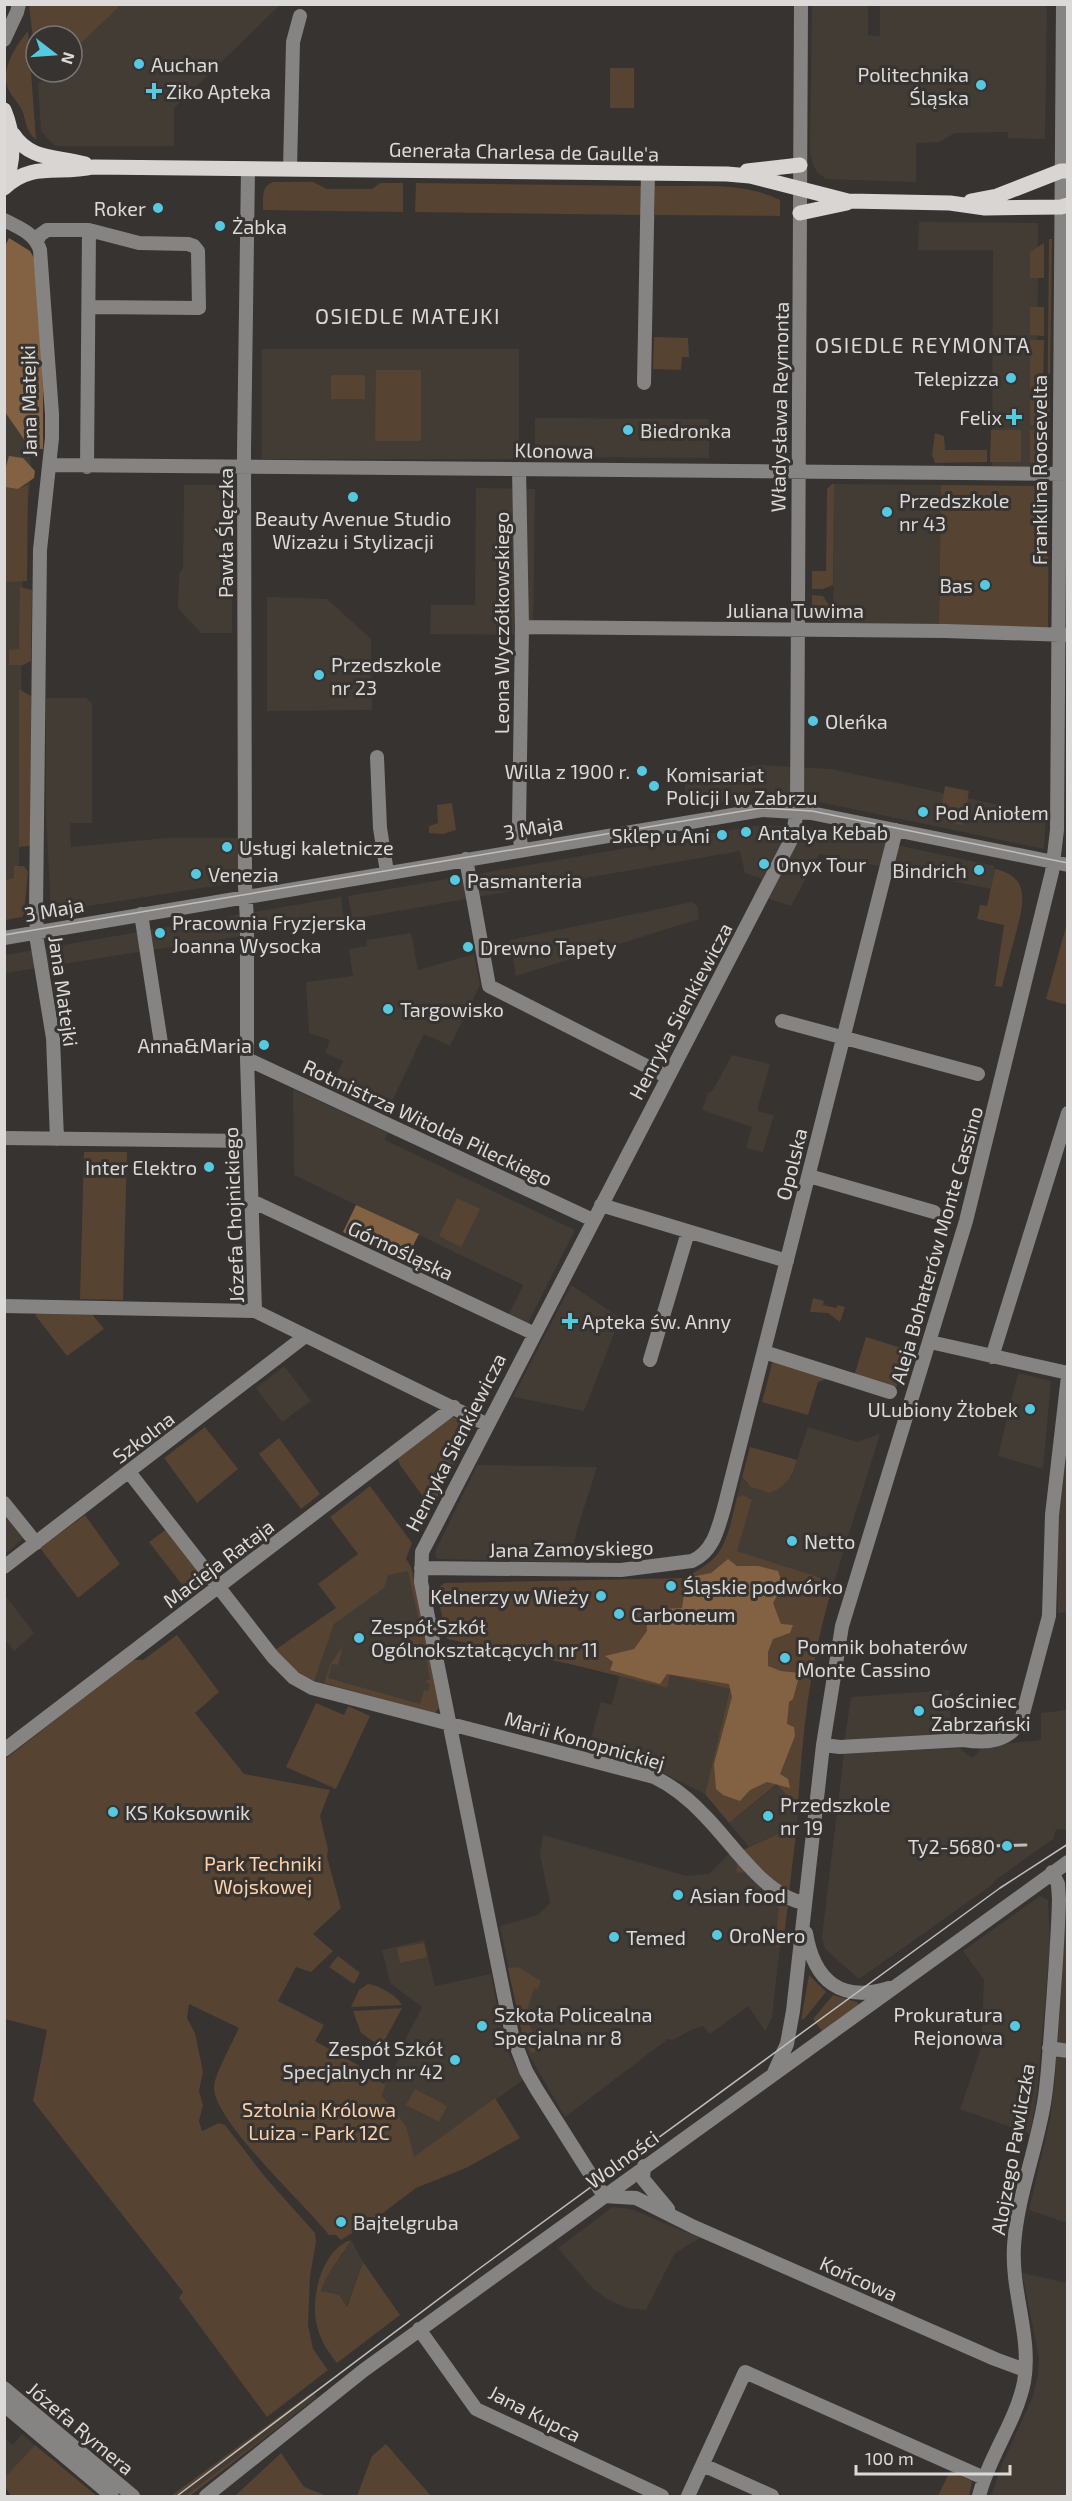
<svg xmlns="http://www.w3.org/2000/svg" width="1072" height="2501" font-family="'Exo 2',sans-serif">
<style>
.built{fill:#433c35}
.green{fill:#564332}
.forest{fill:#826243}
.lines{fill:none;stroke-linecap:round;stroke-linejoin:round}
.minor{stroke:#868483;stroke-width:14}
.major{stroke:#d8d5d2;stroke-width:15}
.tram{stroke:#bfbebc;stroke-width:1.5}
.rail{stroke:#bfbebc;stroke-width:3}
.poi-dot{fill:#56c9e1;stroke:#363331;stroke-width:2}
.labels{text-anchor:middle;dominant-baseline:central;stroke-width:6;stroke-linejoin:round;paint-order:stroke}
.poi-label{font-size:20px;fill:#dbdad8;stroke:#363331;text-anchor:start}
.street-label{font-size:20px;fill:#dbdad8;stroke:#363331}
.park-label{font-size:20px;fill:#fdd1a9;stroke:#363331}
.neighbourhood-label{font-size:21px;letter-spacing:1.5px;fill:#dbdad8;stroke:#363331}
</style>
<rect width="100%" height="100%" fill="#363331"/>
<!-- built -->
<path class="built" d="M121 5H280L174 108V146H55L41 131 38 84 51 72H72V52Z
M812 5H868V35L880 36V5H1047L1045 139 1008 138V132L955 133 939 142 916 143V182L826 179 818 173 813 165 810 153Z
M919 222 1038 223 1037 466H992L993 250H918Z
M5 294 27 295 31 476 23 540 19 887 5 889Z
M262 349H519V459H262Z
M535 418 709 419V458L535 457Z
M834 484 941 485 939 626 833 625Z
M184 485H226L232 493V633H201L178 608 179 574 183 568Z
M476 488 535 489 533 635 430 634 431 605H475Z
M267 597 327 599 371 639 372 710 267 711Z
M46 698H86L92 703V823H70L71 847 166 838H239V882L51 912 46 817Z
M759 765 831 769 1046 815 1044 849 809 800 759 796 685 807V777Z
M761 825 811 827 995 866 991 889 819 854 791 906 754 894 762 879 745 873 740 851 352 919 348 896Z
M341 897 344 920 5 973V955Z
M692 902 698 907 699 919 516 976 510 940Z
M411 933 418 970 474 954 480 985 450 1046 424 1034 386 1114 330 1088 343 1061 325 1053 330 1040 309 1033 306 982 353 976 349 949 367 946 366 940Z
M732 1055 770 1064 757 1111 774 1115 763 1152 746 1148 752 1127 702 1110 708 1093 713 1090Z
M293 1089 388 1133 385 1140 575 1230 528 1323 509 1314 523 1285 294 1175Z
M571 1285 620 1318 584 1411 513 1397Z
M284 1366 311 1401 282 1422 256 1388Z
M1018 1373 1051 1381 1043 1469 998 1456Z
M1067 1424V1612L1058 1613 1057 1524Z
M808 1427 857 1442 880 1434 834 1582 736 1551 752 1501 743 1495 737 1497 742 1477 747 1484 791 1477Z
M477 1465 597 1467 577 1530 570 1562 437 1559 435 1552Z
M4 1513 24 1538 5 1554H4Z
M407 1559 413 1572 439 1708 435 1713 314 1681 288 1666 275 1650Z
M4 1594 34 1633 14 1651 5 1639Z
M670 1675 730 1689 705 1794 663 1773 587 1753 601 1702 612 1705 619 1676 666 1688Z
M949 1690 952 1736 844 1743 851 1697Z
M1067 1710V1830L1056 1829 1053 1839 994 1881 992 1885 859 1979 825 1949 822 1937 844 1753 959 1748 972 1758 984 1746 1041 1740V1713Z
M778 1784 798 1808 797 1825 749 1847 729 1823Z
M543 1835 687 1876 709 1874 732 1851 784 1911 772 2017 765 2031 748 2006 710 2034 703 2026 691 2030 673 2040 668 2039 565 2117 529 2055 523 2038 500 1926 538 1915 550 1903 540 1854Z
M1040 1896 1048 1900 1050 1945 1037 2094 1030 2134 960 2109 981 2048 984 1980 963 1951Z
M1067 1902V2223L1029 2210 1050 2119 1055 2080 1058 2014Z
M424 1940 435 1986 491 1974 505 2046 523 2080 414 2158 382 2096 387 2080 405 2048 402 2046 422 2007 390 1983 382 1950Z
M613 2207 631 2209 700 2238 675 2253 646 2310 627 2308 607 2299 593 2289 558 2248Z
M351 2240 363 2262 346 2308 321 2291 326 2274 342 2255Z
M1022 2273 1067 2283V2496H991L1001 2467 1033 2396 1038 2375 1039 2358Z
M314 2393 317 2397 185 2496H177Z
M22 2434 35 2445 5 2477V2438L13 2445Z"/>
<!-- green -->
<path class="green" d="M29 5V4L121 5 72 52V36H36V64Z
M28 31 36 139C26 133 26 120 22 110 18 102 10 95 7 86 1 68 17 44 28 31Z
M610 68H634V108H610Z
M273 182H313L327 189H372L380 183H403V212L263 210C263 199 261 186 273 182Z
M416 183 641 186V215L415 212Z
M655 186C697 187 741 181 780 200V216L655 215Z
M1049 239H1052L1049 451H1047Z
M1044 243V278H1030V252Z
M1030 307H1044V336L1030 335Z
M654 337 688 338 689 357H682L681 370 653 369Z
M1030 340H1044L1043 390H1030Z
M376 370H421V441H375Z
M331 375H365V399H331Z
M1030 394 1043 395V425H1030Z
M991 430H1021V462H990Z
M1030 430H1043V463H1030Z
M935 433 944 436 945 450H987V462L935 463 932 455Z
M4 483 6 487 18 489 28 485 27 581 5 582Z
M832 484H834L833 585 823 589H812V571H826L827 489Z
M941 485 1049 486 1048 628 939 626Z
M20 587 32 590 31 661 23 665H9V650L19 649Z
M812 595 823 596 833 612V621H823L812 617Z
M19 689 31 696V715L30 846 19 847Z
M945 786 969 791 963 825 946 822V818L940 816Z
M452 803 456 830 443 834 429 833V826L438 823 437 805Z
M14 866H24L28 872 24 913 22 917 5 920V880L14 878Z
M995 869C1034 877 1022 909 1015 937 1010 954 1006 971 1002 987L995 986 1004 925 977 919 980 905 987 906Z
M1067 923V1005L1046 999Z
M84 1152H127L123 1300 80 1299Z
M457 1198 480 1209 461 1247 439 1236Z
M813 1298 824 1301 823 1305 836 1308 838 1305 845 1307 840 1322 828 1313 810 1312Z
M39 1313 92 1314 104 1329 67 1356 35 1315Z
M866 1337 908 1350 896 1388 854 1376Z
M773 1360 826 1379 818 1382 808 1415 762 1402Z
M452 1417 471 1423 472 1427 432 1509 400 1465 397 1457Z
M205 1427 238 1469 197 1503 164 1458Z
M279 1438 320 1494 301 1509 259 1454Z
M750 1447 797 1460C791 1479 788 1484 770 1493L751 1487 742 1477Z
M370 1486 412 1543 406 1559 411 1567 427 1645 406 1647 401 1626 419 1622 408 1571 388 1575 384 1588 334 1624 314 1681 288 1666 275 1650 336 1608 318 1584 358 1554 330 1517Z
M743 1495 752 1500 737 1551 834 1582C811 1655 802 1732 798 1808L777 1784 729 1823 705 1794 730 1689 670 1675 667 1688 570 1664 447 1639 436 1589 445 1583 685 1578C694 1572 706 1566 713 1559 728 1545 732 1517 737 1497Z
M85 1515 120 1564 78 1598 40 1548Z
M168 1528 209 1581 190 1595 149 1542Z
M177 1635 219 1692 195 1713 244 1774 330 1790 320 1816 328 1849 327 1857 341 1908 313 1934 333 1951 311 1972 296 1967 278 2001 324 2025 315 2041 374 2074 372 2077 384 2084 387 2080 382 2096 406 2126 414 2157 495 2098 520 2138 466 2168 416 2188 375 2219 341 2240 336 2235H329C307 2206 213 2121 214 2087 214 2076 233 2041 239 2028L189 2004 187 2018 195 2033 203 2072 199 2091 203 2105 199 2121 202 2131 219 2123 225 2125 265 2177 315 2233 316 2242 310 2276 308 2325 313 2349 328 2370 267 2417 179 2298 183 2292 33 2101 47 2030 5 2019V1759L133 1660H143Z
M343 1646 338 1665 332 1664 328 1678 420 1704 424 1690 428 1691 430 1684 426 1682 427 1680H430L426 1657 429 1656 439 1708 435 1713 324 1683 331 1663Z
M316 1703 344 1715 348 1706 370 1716 336 1789 286 1767Z
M797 1825 789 1893 767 1876 743 1850Z
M738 1863 788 1904 783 1946 775 1947 779 1908 747 1872 738 1873 736 1870Z
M424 1943 427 1957 400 1963 397 1948Z
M338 1956 360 1973 354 1984 329 1967Z
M518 1967 541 1981 538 1989 534 1988C525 2015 524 2019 539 2042L544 2038 548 2042 532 2054 523 2038 508 1968Z
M809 1975 826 1992 805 2018 801 2020Z
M368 1984C378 1985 397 1995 402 2005L351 2007 359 1990Z
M833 1995 857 2002 859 2005 822 2031 813 2019Z
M402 2008 381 2047 361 2033 353 2011Z
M415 2089 447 2106 439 2122 406 2105Z
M351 2240C341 2258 327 2271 321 2291L339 2295 347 2307 363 2262 400 2315 337 2363C329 2353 322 2343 318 2330 309 2303 320 2250 351 2240Z
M311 2393H314L177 2496H171Z
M317 2397 190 2496H185Z
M386 2444 431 2496H357L372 2456Z
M35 2445 97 2496H11L5 2487V2477Z
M281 2453 304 2487 327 2496H235Z
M950 2471 972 2481 969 2496H938Z"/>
<!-- forest -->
<path class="forest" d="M9 238 30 251 37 263 43 390V449L30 448 5 412 4 248Z
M9 456 23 458 35 471 34 478 18 489 5 487C3 475 6 467 9 456Z
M356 1205 419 1234 405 1261 343 1232Z
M728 1559 737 1566H758L778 1571 783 1585 773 1603 781 1624 793 1625 790 1633 773 1639 768 1652V1666L781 1671 800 1673 793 1699 789 1702 787 1724 794 1727 795 1736 780 1774 788 1779 790 1788 767 1782 750 1790 740 1801 723 1795 716 1789 714 1764 732 1697 729 1684 667 1674 660 1684 610 1670 613 1662 605 1656 634 1649 647 1631 646 1610 682 1608 685 1587 691 1577 711 1573Z"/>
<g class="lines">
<!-- minor -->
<path class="minor" d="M4 40 17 12 19 4
M248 169 244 451 245 886 247 921V1059L255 1311 486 1424
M290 169 293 42 300 16
M4 220C19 228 35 233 40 250L52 414V438L40 550 36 912 37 941 53 1038 57 1139
M37 241 40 235 47 230H89L139 243 188 244 194 246 198 251 199 308 90 307
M644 383 648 173
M49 465 1068 474
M87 467 89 230
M519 469 522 627 519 825 521 849
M522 627 945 631 1068 635
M377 757 380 828 387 872
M466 859 489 986 668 1077
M141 914 161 1043
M4 938 762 810 811 813 1068 865
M782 1021 978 1074
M247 1059 593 1220
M4 1138 249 1141
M809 1176 934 1212
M252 1201 533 1333
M601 1205 787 1261
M4 1306 255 1311
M930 1342 1068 1373
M764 1352 890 1392
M992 1357 1068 1113
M650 1360 688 1232
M129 1472 273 1657 294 1678 312 1688 654 1777C673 1786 690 1800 705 1816 733 1844 765 1897 805 1903
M4 1503 36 1543
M4 1567 304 1337
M421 1568 621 1570 692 1561C713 1552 718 1529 724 1508L896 830
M823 1745 840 1747 964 1740C988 1744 1008 1741 1021 1721L1049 1616 1052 1515 1068 1376
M4 1750 454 1407
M806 1933C814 1981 841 2003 889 1988
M1049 2048 1068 2051
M773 2075 787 2044 793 2011 823 1745 842 1626 966 1221 1052 872 1057 830 1063 4
M644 2166 643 2179 668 2209
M604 2196 537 2090 526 2071 512 2035 421 1582 422 1552 792 838 797 811 801 4
M604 2196 636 2198 694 2227 995 2359 1025 2370
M419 2329 476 2409 662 2496
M4 2388 133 2496
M4 2405 112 2496
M703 2465 772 2496
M206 2496 364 2370 1068 1862
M688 2496 745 2372 984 2478
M979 2496C989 2456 1016 2422 1024 2382 1032 2337 1011 2292 1014 2246 1017 2198 1036 2151 1044 2103 1048 2079 1049 2055 1051 2031 1054 1987 1058 1943 1059 1899L1058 1884 1052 1872"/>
<!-- major -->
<path class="major" d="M4 110C15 136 15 160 4 187
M13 134C30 161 58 156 85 164
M747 171 800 165
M4 188C33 161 58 175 93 167L727 174 750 176 848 201 950 203 985 208 1061 207 1068 205
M971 201 997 196 1061 171H1068
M800 213 847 203"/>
<!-- tram -->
<path class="tram" d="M4 935 761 808 812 811 1068 863
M177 2496 476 2271 1000 1888 1068 1844"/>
<!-- rail -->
<path class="rail" d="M987 1846 1026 1845"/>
</g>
<!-- markers -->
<g class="poi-dot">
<circle cx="139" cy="64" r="6"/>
<circle cx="981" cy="85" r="6"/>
<path d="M151 82h6v6h6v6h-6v6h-6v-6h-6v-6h6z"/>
<circle cx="158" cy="208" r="6"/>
<circle cx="220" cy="226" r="6"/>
<circle cx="1011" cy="378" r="6"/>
<path d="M1011 408h6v6h6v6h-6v6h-6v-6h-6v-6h6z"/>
<circle cx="628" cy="430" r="6"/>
<circle cx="353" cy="497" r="6"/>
<circle cx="887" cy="512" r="6"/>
<circle cx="985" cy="585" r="6"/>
<circle cx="319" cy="675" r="6"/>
<circle cx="813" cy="721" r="6"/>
<circle cx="642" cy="771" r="6"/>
<circle cx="654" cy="786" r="6"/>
<circle cx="923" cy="812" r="6"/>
<circle cx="746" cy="832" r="6"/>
<circle cx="722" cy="835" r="6"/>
<circle cx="227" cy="847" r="6"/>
<circle cx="764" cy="864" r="6"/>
<circle cx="979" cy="870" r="6"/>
<circle cx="196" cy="874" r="6"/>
<circle cx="455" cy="880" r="6"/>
<circle cx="160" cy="933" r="6"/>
<circle cx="468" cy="947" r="6"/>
<circle cx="388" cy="1009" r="6"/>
<circle cx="264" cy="1045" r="6"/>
<circle cx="209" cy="1167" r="6"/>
<path d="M567 1312h6v6h6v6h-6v6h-6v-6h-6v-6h6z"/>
<circle cx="1030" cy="1409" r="6"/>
<circle cx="792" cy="1541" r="6"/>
<circle cx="671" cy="1586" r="6"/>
<circle cx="601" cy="1596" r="6"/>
<circle cx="619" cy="1614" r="6"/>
<circle cx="359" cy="1638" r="6"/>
<circle cx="785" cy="1658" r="6"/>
<circle cx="919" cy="1711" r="6"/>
<circle cx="113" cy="1812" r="6"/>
<circle cx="768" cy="1816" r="6"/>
<circle cx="1007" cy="1846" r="6"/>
<circle cx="678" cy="1895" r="6"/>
<circle cx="717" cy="1935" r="6"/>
<circle cx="614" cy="1937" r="6"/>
<circle cx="482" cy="2026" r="6"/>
<circle cx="1015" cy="2026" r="6"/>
<circle cx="455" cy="2060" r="6"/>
<circle cx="341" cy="2222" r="6"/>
</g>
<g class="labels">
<!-- poi labels -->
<g class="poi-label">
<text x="151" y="64">Auchan</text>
<text x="969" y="74" text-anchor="end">Politechnika<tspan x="969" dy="23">Śląska</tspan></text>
<text x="166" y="91">Ziko Apteka</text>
<text x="146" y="208" text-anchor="end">Roker</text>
<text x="232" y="226">Żabka</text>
<text x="999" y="378" text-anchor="end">Telepizza</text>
<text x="1002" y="417" text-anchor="end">Felix</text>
<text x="640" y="430">Biedronka</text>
<text x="899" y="500">Przedszkole<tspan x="899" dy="23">nr 43</tspan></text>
<text x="353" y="518" text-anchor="middle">Beauty Avenue Studio<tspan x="353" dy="23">Wizażu i Stylizacji</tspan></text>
<text x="973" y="585" text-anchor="end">Bas</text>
<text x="331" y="664">Przedszkole<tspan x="331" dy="23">nr 23</tspan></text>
<text x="825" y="721">Oleńka</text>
<text x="630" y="771" text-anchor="end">Willa z 1900 r.</text>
<text x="666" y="774">Komisariat<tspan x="666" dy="23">Policji I w Zabrzu</tspan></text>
<text x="935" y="812">Pod Aniołem</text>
<text x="758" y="832">Antalya Kebab</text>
<text x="710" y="835" text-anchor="end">Sklep u Ani</text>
<text x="239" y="847">Usługi kaletnicze</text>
<text x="776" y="864">Onyx Tour</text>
<text x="967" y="870" text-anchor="end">Bindrich</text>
<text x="208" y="874">Venezia</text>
<text x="467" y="880">Pasmanteria</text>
<text x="172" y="922">Pracownia Fryzjerska<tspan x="172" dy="23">Joanna Wysocka</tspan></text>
<text x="480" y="947">Drewno Tapety</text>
<text x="400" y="1009">Targowisko</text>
<text x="252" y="1045" text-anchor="end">Anna&amp;Maria</text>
<text x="197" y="1167" text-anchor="end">Inter Elektro</text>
<text x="582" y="1321">Apteka św. Anny</text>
<text x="1018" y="1409" text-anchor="end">ULubiony Żłobek</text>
<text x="804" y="1541">Netto</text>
<text x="683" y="1586">Śląskie podwórko</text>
<text x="589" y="1596" text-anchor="end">Kelnerzy w Wieży</text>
<text x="631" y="1614">Carboneum</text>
<text x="371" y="1626">Zespół Szkół<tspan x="371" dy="23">Ogólnokształcących nr 11</tspan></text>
<text x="797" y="1646">Pomnik bohaterów<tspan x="797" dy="23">Monte Cassino</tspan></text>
<text x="931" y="1700">Gościniec<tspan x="931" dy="23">Zabrzański</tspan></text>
<text x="780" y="1804">Przedszkole<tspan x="780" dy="23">nr 19</tspan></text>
<text x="125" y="1812">KS Koksownik</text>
<text x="995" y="1846" text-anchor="end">Ty2-5680</text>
<text x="690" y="1895">Asian food</text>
<text x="729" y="1935">OroNero</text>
<text x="626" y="1937">Temed</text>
<text x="494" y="2014">Szkoła Policealna<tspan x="494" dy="23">Specjalna nr 8</tspan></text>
<text x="1003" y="2014" text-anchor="end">Prokuratura<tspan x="1003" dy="23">Rejonowa</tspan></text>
<text x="443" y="2048" text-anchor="end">Zespół Szkół<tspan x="443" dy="23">Specjalnych nr 42</tspan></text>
<text x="353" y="2222">Bajtelgruba</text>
</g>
<!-- street labels -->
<g class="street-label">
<text transform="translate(524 151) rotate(1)">Generała Charlesa de Gaulle'a</text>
<text transform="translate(28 401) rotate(-91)">Jana Matejki</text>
<text transform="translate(779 407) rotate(-89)">Władysława Reymonta</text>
<text transform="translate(554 450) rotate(1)">Klonowa</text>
<text transform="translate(1039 470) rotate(-90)">Franklina Roosevelta</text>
<text transform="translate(225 533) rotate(-90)">Pawła Ślęczka</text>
<text x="795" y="610">Juliana Tuwima</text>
<text transform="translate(501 623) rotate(-90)">Leona Wyczółkowskiego</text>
<text transform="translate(533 827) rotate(-10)">3 Maja</text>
<text transform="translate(54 909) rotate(-10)">3 Maja</text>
<text transform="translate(64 991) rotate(82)">Jana Matejki</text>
<text transform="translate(680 1011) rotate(-62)">Henryka Sienkiewicza</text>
<text transform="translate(428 1122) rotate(25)">Rotmistrza Witolda Pileckiego</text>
<text transform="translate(791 1164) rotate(-76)">Opolska</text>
<text transform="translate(233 1215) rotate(-92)">Józefa Chojnickiego</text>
<text transform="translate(936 1245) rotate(-74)">Aleja Bohaterów Monte Cassino</text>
<text transform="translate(401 1250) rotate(25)">Górnośląska</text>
<text transform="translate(143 1437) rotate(-37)">Szkolna</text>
<text transform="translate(455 1442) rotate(-63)">Henryka Sienkiewicza</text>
<text transform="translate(571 1548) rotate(-1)">Jana Zamoyskiego</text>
<text transform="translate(218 1563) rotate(-37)">Macieja Rataja</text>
<text transform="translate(585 1740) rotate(16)">Marii Konopnickiej</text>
<text transform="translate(1012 2149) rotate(-80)">Alojzego Pawliczka</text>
<text transform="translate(622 2159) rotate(-36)">Wolności</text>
<text transform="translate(859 2278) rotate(24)">Końcowa</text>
<text transform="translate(535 2413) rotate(27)">Jana Kupca</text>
<text transform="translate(81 2428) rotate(40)">Józefa Rymera</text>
</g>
<!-- park labels -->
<g class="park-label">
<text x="263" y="1863">Park Techniki<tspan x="263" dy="23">Wojskowej</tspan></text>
<text x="319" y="2109">Sztolnia Królowa<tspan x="319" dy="23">Luiza - Park 12C</tspan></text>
</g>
<!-- neighbourhood labels -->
<g class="neighbourhood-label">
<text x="408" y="315">OSIEDLE MATEJKI</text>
<text x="923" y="344">OSIEDLE REYMONTA</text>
</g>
</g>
<!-- border -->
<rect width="1072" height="2501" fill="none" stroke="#dbdad8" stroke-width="12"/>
<!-- north arrow -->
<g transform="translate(54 54) rotate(107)"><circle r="28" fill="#363331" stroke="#787674" stroke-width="1.5"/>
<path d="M0-4.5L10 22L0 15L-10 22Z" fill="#56c9e1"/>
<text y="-9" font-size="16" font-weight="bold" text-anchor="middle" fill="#dbdad8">N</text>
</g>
<!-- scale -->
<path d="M856 2465v9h154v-9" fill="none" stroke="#dbdad8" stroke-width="3"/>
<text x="865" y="2465" font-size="18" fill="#dbdad8" stroke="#363331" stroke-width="4.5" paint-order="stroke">100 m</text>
</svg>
